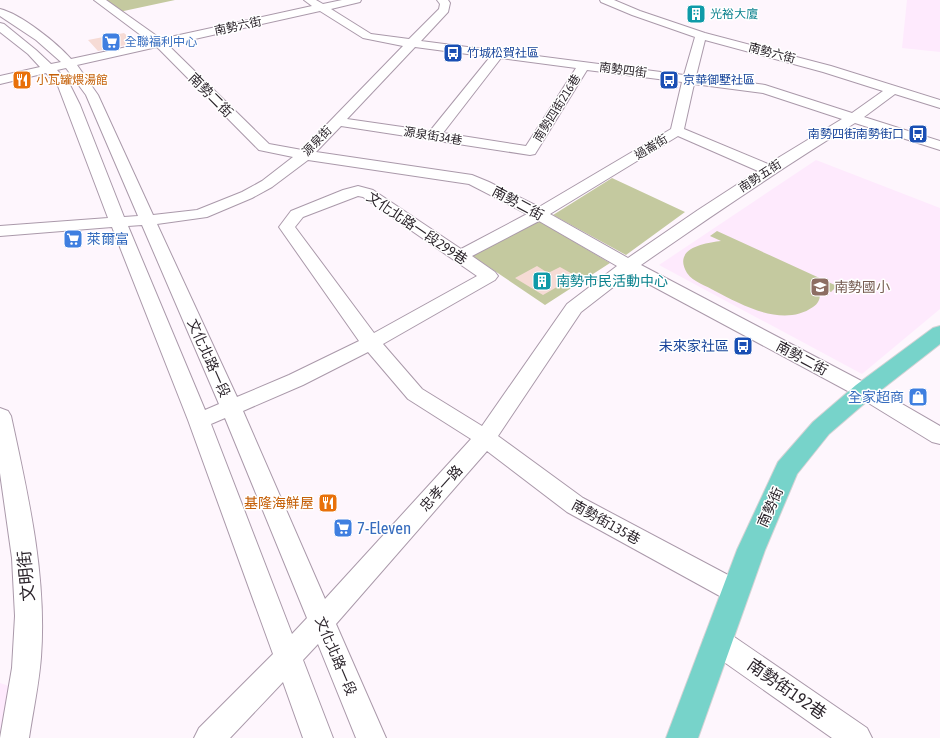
<svg xmlns="http://www.w3.org/2000/svg" width="940" height="738" font-family="'Asap Condensed','Noto Sans TC',sans-serif">
<style>
.built{fill:#feeafd}
.green{fill:#c4c99f}
.building{fill:#f6dbd5}
.lines{fill:none;stroke-linecap:round;stroke-linejoin:round}
.minor-casing{stroke:#a9a;stroke-width:2}
.major-casing{stroke:#d5d3d5;stroke-width:2}
.minor{fill:#fff;fill-rule:evenodd}
.major{fill:#77d3ca;fill-rule:evenodd}
.labels{text-anchor:middle;dominant-baseline:central;stroke-width:3;stroke-linejoin:round;paint-order:stroke}
.far-culture-label{font-size:12px;fill:#0d838f;stroke:#fff;text-anchor:start}
.far-street-label{font-size:12px;fill:#2c252c;stroke:#fff}
.far-shop-label{font-size:12px;fill:#366cbe;stroke:#fff;text-anchor:start}
.far-transit-label{font-size:12px;fill:#164399;stroke:#fff;text-anchor:start}
.far-food-label{font-size:12px;fill:#c56008;stroke:#fff;text-anchor:start}
.street-label{font-size:14px;fill:#2c252c;stroke:#fff}
.shop-label{font-size:14px;fill:#366cbe;stroke:#fff;text-anchor:start}
.culture-label{font-size:14px;fill:#0d838f;stroke:#fff;text-anchor:start}
.education-label{font-size:14px;fill:#785e54;stroke:#fff;text-anchor:start}
.transit-label{font-size:14px;fill:#164399;stroke:#fff;text-anchor:end}
.food-label{font-size:14px;fill:#c56008;stroke:#fff;text-anchor:end}
.near-shop-label{font-size:17px;fill:#366cbe;stroke:#fff;text-anchor:start}
.near-street-label{font-size:17px;fill:#2c252c;stroke:#fff}
</style>
<rect width="100%" height="100%" fill="#fef6fd"/>
<!-- built -->
<path class="built" d="M907 0H940V52L902 48Z
M816 160 940 208V309L862 374 659 265Z
M0 683 9 686 8 704 0 733Z"/>
<!-- green -->
<path class="green" d="M105 0H175L119 12Z
M612 178 685 212 626 255 553 215Z
M537 220 610 263 545 305 471 255Z
M717 231 837 286 831 292 818 286C821 294 821 302 813 307 783 328 742 305 715 291 707 286 693 282 687 273 672 248 705 243 721 241L710 236Z"/>
<!-- building -->
<path class="building" d="M124 33 135 43 98 51 88 40Z
M537 266 548 273 560 267 576 276 543 295 515 278Z"/>
<g class="lines">
<!-- minor casing -->
<g class="minor-casing">
<path id="minor" d="M94 0H106L161 39 312 6 304 0H316L323 4 342 0H361L360 2 331 9 371 34 409 39 439 9 440 4 437 0H448L450 3 448 12 421 41 684 75 695 37 632 15 601 2 600 0H614L640 11 705 33 831 66 940 100V108L895 94 864 117 940 141V150L855 123C782 168 711 216 641 265L871 386 940 426V444L932 442 857 396 630 274 581 312 498 436 583 498 745 584 749 592 745 600 736 603 727 600 567 512 487 451 336 624 386 738H356L318 644 303 660 333 738H303L283 682 230 738H194L199 728 273 654 188 420 112 227 0 236V226L108 218 58 86 46 73 0 84V76L40 67 28 54 0 32V23L4 24 36 50 51 64 61 62 36 40 0 16V9C21 14 57 43 71 59L150 42ZM320 11 363 38 403 46 302 150 269 144 168 45ZM705 40 823 72 883 91 852 113 765 85 696 76ZM157 47 259 150 293 157 262 181 242 192 197 210 153 215 98 95 77 65ZM415 47 490 57 430 131 347 119ZM501 58 576 68 526 146 443 133ZM66 68 86 95 138 216 124 217 80 105 70 85 57 70ZM587 70 682 82 671 129 539 207 489 182 472 175 316 152 341 126 530 155 535 154ZM694 84 763 93 842 119 768 164 684 129ZM678 136 758 171 698 210 628 258 550 214ZM308 160 469 184 527 214 461 249 373 190 358 186 343 190 291 211 279 227 359 341 289 375 237 397 157 224 207 217 252 198 272 187ZM358 196 363 197 477 276 374 333 295 227 303 217ZM539 221 617 266 567 304 482 426 422 389 383 344 495 280 498 276 495 272 472 256ZM142 225 219 404 205 410 128 226ZM368 352 408 399 471 439 325 599 243 411 303 385ZM225 418 307 618 292 634 211 424Z
M0 408 8 411 11 416C28 495 47 576 41 657 39 684 33 711 29 738H0L12 668 15 616 12 558 0 473Z
M717 629 727 632 867 728 872 738H832L707 650 703 641 707 632Z"/>
</g>
<!-- major casing -->
<g class="major-casing">
<path id="major" d="M940 326V344L872 397 829 434 797 474 765 550 698 738H666L737 550 778 462 813 422 856 385 933 328Z"/>
</g>
<!-- minor -->
<use href="#minor" class="minor"/>
<!-- major -->
<use href="#major" class="major"/>
</g>
<!-- icons -->
<defs>
<g id="building-square" transform="scale(1)"><rect x="-9" y="-9" width="18" height="18" rx="4" fill="#0f9aa8" stroke="#fff"/><path d="M-4-6H4V6H1V3H-1V6H-4ZM-2.5-4.3h1.7v1.8h-1.7ZM.8-4.3h1.7v1.8H.8ZM-2.5-1h1.7V.8h-1.7ZM.8-1h1.7V.8H.8Z" fill="#fff"/></g>
<g id="supermarket-square" transform="scale(1)"><rect x="-9" y="-9" width="18" height="18" rx="4" fill="#3f7fe0" stroke="#fff"/><path d="M-6-5.5h2.5l.6 2H6L4.5 2H-2.5L-4.4-4H-6ZM-1.5 3.2a1.3 1.3 0 1 0 .1 0ZM3 3.2a1.3 1.3 0 1 0 .1 0Z" fill="#fff"/></g>
<g id="bus-square" transform="scale(1)"><rect x="-9" y="-9" width="18" height="18" rx="4" fill="#1a4fb4" stroke="#fff"/><path d="M-5-6H5V4H4V6H2V4H-2V6H-4V4H-5ZM-3.5-4V0h7V-4ZM-3.5 1.2v1.5H-2V1.2ZM2 1.2v1.5H3.5V1.2Z" fill="#fff"/></g>
<g id="restaurant-square" transform="scale(1)"><rect x="-9" y="-9" width="18" height="18" rx="4" fill="#e8710a" stroke="#fff"/><path d="M-5-6h1v4h1v-4h1v4h1v-4h1v5L-1.5 .5V6h-2V.5L-5-1ZM5-6V6H3V1.5H1.5Q1.5-4 5-6Z" fill="#fff"/></g>
<g id="school-square" transform="scale(1)"><rect x="-9" y="-9" width="18" height="18" rx="4" fill="#8d6e63" stroke="#fff"/><path d="M0-5L7-2L0 1L-7-2ZM-4 1L0 2.5L4 1V4Q0 6-4 4Z" fill="#fff"/></g>
<g id="shop-square" transform="scale(1)"><rect x="-9" y="-9" width="18" height="18" rx="4" fill="#3f7fe0" stroke="#fff"/><path d="M-5-2.5h2.3a2.7 3.5 0 0 1 5.4 0H5L5.5 6h-11ZM-1.5-2.5h3a1.5 2.3 0 0 0-3 0Z" fill="#fff"/></g>
</defs>
<g fill-rule="evenodd">
<use href="#building-square" x="696" y="14"/>
<use href="#supermarket-square" x="111" y="42"/>
<use href="#bus-square" x="453" y="53"/>
<use href="#restaurant-square" x="22" y="80"/>
<use href="#bus-square" x="669" y="80"/>
<use href="#bus-square" x="918" y="134"/>
<use href="#supermarket-square" x="73" y="239"/>
<use href="#building-square" x="542" y="281"/>
<use href="#school-square" x="820" y="287"/>
<use href="#bus-square" x="743" y="346"/>
<use href="#shop-square" x="918" y="397"/>
<use href="#restaurant-square" x="328" y="503"/>
<use href="#supermarket-square" x="343" y="528"/>
</g>
<g class="labels">
<!-- far-culture labels -->
<g class="far-culture-label">
<text x="710" y="14">光裕大廈</text>
</g>
<!-- far-street labels -->
<g class="far-street-label">
<text transform="translate(238 26) rotate(-12)">南勢六街</text>
<text transform="translate(772 53) rotate(15)">南勢六街</text>
<text transform="translate(623 70) rotate(7)">南勢四街</text>
<text transform="translate(557 108) rotate(-58)">南勢四街216巷</text>
<text transform="translate(433 136) rotate(9)">源泉街34巷</text>
<text transform="translate(317 141) rotate(-46)">源泉街</text>
<text transform="translate(651 147) rotate(-31)">過崙街</text>
<text transform="translate(760 176) rotate(-33)">南勢五街</text>
</g>
<!-- far-shop labels -->
<g class="far-shop-label">
<text x="125" y="42">全聯福利中心</text>
</g>
<!-- far-transit labels -->
<g class="far-transit-label">
<text x="467" y="53">竹城松賀社區</text>
<text x="683" y="80">京華御墅社區</text>
<text x="904" y="134" text-anchor="end">南勢四街南勢街口</text>
</g>
<!-- far-food labels -->
<g class="far-food-label">
<text x="36" y="80">小瓦罐煨湯館</text>
</g>
<!-- street labels -->
<g class="street-label">
<text transform="translate(211 95) rotate(45)">南勢二街</text>
<text transform="translate(518 203) rotate(28)">南勢二街</text>
<text transform="translate(417 228) rotate(34)">文化北路一段299巷</text>
<text transform="translate(209 358) rotate(66)">文化北路一段</text>
<text transform="translate(802 358) rotate(28)">南勢二街</text>
<text transform="translate(441 488) rotate(-48)">忠孝一路</text>
<text transform="translate(770 507) rotate(-66)">南勢街</text>
<text transform="translate(606 522) rotate(29)">南勢街135巷</text>
<text transform="translate(336 656) rotate(67)">文化北路一段</text>
</g>
<!-- shop labels -->
<g class="shop-label">
<text x="87" y="239">萊爾富</text>
<text x="904" y="397" text-anchor="end">全家超商</text>
</g>
<!-- culture labels -->
<g class="culture-label">
<text x="556" y="281">南勢市民活動中心</text>
</g>
<!-- education labels -->
<g class="education-label">
<text x="834" y="287">南勢國小</text>
</g>
<!-- transit labels -->
<g class="transit-label">
<text x="729" y="346">未來家社區</text>
</g>
<!-- food labels -->
<g class="food-label">
<text x="314" y="503">基隆海鮮屋</text>
</g>
<!-- near-shop labels -->
<g class="near-shop-label">
<text x="357" y="528">7-Eleven</text>
</g>
<!-- near-street labels -->
<g class="near-street-label">
<text transform="translate(26 576) rotate(-95)">文明街</text>
<text transform="translate(787 689) rotate(35)">南勢街192巷</text>
</g>
</g>
</svg>
